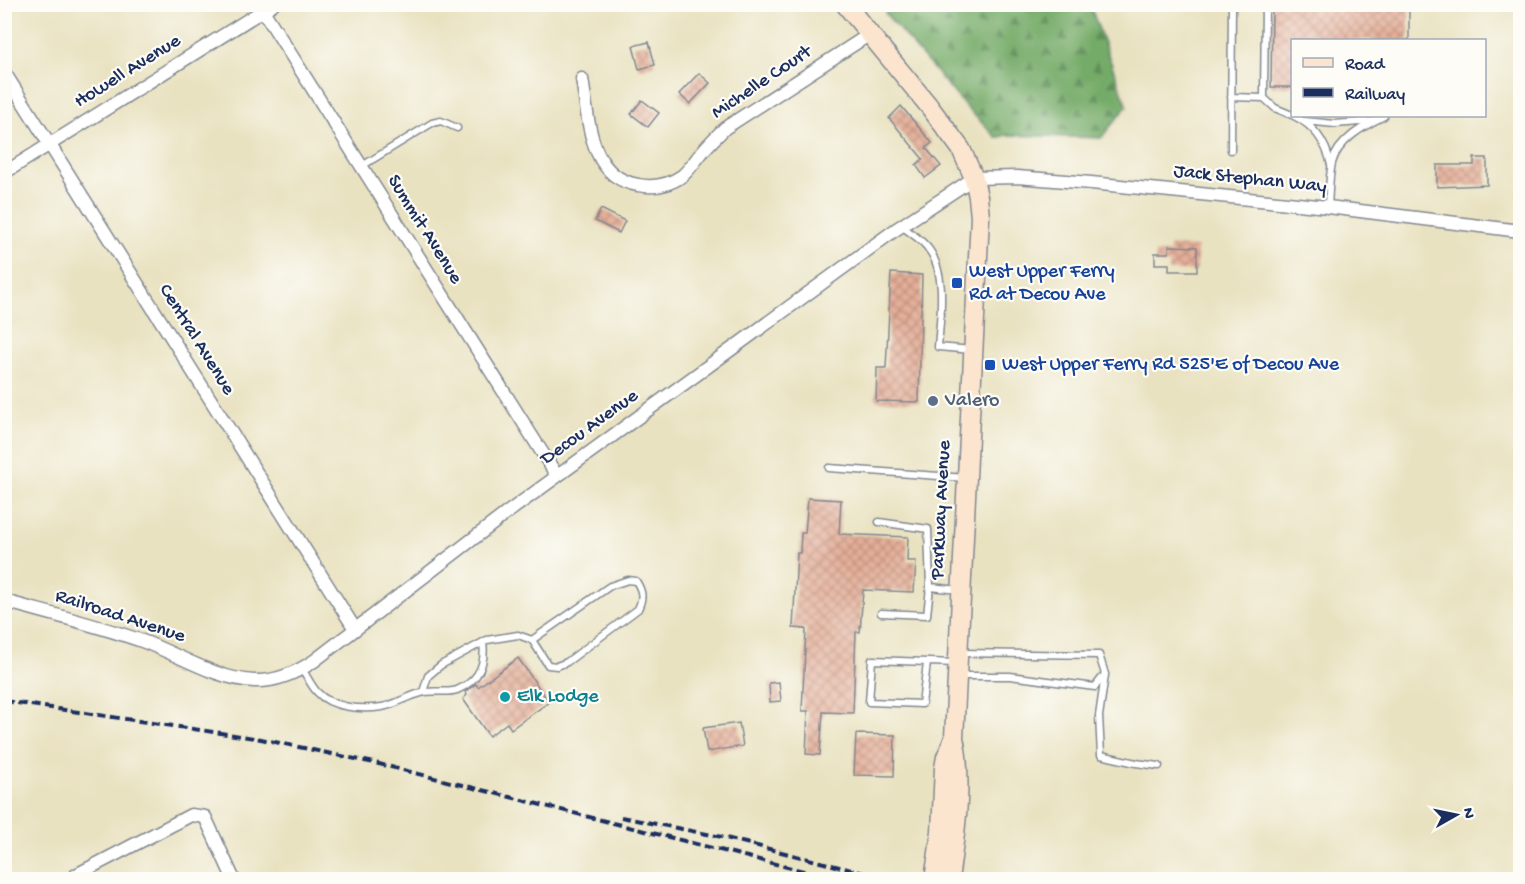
<svg xmlns="http://www.w3.org/2000/svg" width="1525" height="884" font-family="'Gochi Hand',sans-serif">
<style>
.forest{fill:url(#forest-firs);stroke:#486d63;stroke-width:1.5}
.building{fill:url(#building-cross-hatch)}
.lines{fill:none;stroke-linecap:round;stroke-linejoin:round}
.service-casing{stroke:#828890;stroke-width:9}
.minor-casing{stroke:#828890;stroke-width:15}
.secondary-casing{stroke:#828890;stroke-width:21}
.service{stroke:#fff;stroke-width:6}
.minor{stroke:#fff;stroke-width:12}
.secondary{stroke:#fce5cf;stroke-width:18}
.rail{stroke:#1b2f5e;stroke-width:4;stroke-dasharray:9 4.5;stroke-linecap:butt}
.transit-dot{fill:#1a4fb4;stroke:#fdfcf7;stroke-width:2}
.service-dot{fill:#5c6f8a;stroke:#fdfcf7;stroke-width:2}
.culture-dot{fill:#0f9aa8;stroke:#fdfcf7;stroke-width:2}
.labels{text-anchor:middle;dominant-baseline:central;stroke-width:4.5;stroke-linejoin:round;paint-order:stroke}
.street-label{font-size:20px;fill:#1b2f5e;stroke:#fdfcf7}
.transit-label{font-size:20px;fill:#164399;stroke:#fdfcf7;text-anchor:start}
.service-label{font-size:20px;fill:#4e5e75;stroke:#fdfcf7;text-anchor:start}
.culture-label{font-size:20px;fill:#0d838f;stroke:#fdfcf7;text-anchor:start}
</style>
<defs>
<pattern id="forest-firs" width="22" height="20" patternUnits="userSpaceOnUse" patternTransform="scale(1.5)"><rect width="22" height="20" fill="#74ab68"/><path d="M5 1l3.5 6h-7zM16 11l3.5 6h-7z" fill="#5e8c59"/></pattern>
<pattern id="building-cross-hatch" width="8" height="8" patternUnits="userSpaceOnUse" patternTransform="scale(1.5)"><rect width="8" height="8" fill="#e5af98"/><path d="M0 0l8 8M0 8l8-8" fill="none" stroke="#b98f7f"/></pattern>
</defs>
<rect width="100%" height="100%" fill="#fdfcf7"/>
<filter id="ink" filterUnits="userSpaceOnUse"><feTurbulence type="fractalNoise" baseFrequency=".0167" numOctaves="2"/><feDisplacementMap in="SourceGraphic" scale="12" xChannelSelector="R" yChannelSelector="G"/><feConvolveMatrix kernelMatrix="1 2 1 2 8 2 1 2 1" color-interpolation-filters="sRGB"/></filter>
<filter id="wash" filterUnits="userSpaceOnUse"><feTurbulence type="fractalNoise" baseFrequency=".008" numOctaves="4" result="noise"/><feDisplacementMap in="SourceGraphic" scale="24" xChannelSelector="R" yChannelSelector="G"/><feGaussianBlur stdDeviation="1.35" result="paint"/><feColorMatrix in="noise" values="0 0 0 0 0 0 0 0 0 0 0 0 0 0 0 0 0 1.4 0 .05"/><feComposite in="paint" operator="in"/></filter>
<g filter="url(#wash)">
<rect width="100%" height="100%" fill="#e9e2c1"/>
<!-- forest -->
<path class="forest" d="M895 5H1090L1127 106 1101 138 1006 135 997 138 968 109 885 13Z"/>
<g id="blocks">
<!-- building -->
<path class="building" d="M1272 4H1409V40H1293V87H1271Z
M649 42 655 65 639 69 633 46Z
M699 73 710 83 690 104 679 94Z
M642 100 659 113 648 127 631 114Z
M901 106 932 143 926 148 941 166 925 178 916 165 923 159 889 118Z
M1474 158H1487V185L1437 187V165H1474Z
M601 209 625 221 619 233 595 221Z
M1169 246 1197 247V271H1169V264H1155V253H1169Z
M891 273 922 275 919 402 876 401 877 368H886Z
M808 498 841 500 839 534 908 537 907 561H916L914 592 863 590 860 632H856L853 713 823 712 820 755 806 754 808 711H802L806 629 793 628 797 553H800L801 533H805Z
M518 658 549 702 511 729 507 723 489 736 463 699 467 695 465 692 476 684 478 687Z
M779 682 781 701 770 702 769 683Z
M739 723 743 746 707 752 703 728Z
M856 734 895 735 894 776 854 775Z"/>
</g>
</g>
<g filter="url(#ink)">
<use href="#blocks" fill-opacity="0" stroke="#828890" stroke-width="1.5"/>
<g class="lines">
<!-- service casing -->
<g class="service-casing">
<path id="service" d="M1265 4 1264 98 1275 108 1292 115
M854 14 866 4
M1231 97 1264 98
M1294 116C1315 126 1326 142 1331 165
M1305 121 1335 124 1373 121
M1231 150 1232 4
M362 166 432 123 441 121 457 128
M1328 207C1329 193 1329 177 1332 163 1338 140 1364 126 1384 116
M902 226C910 233 921 239 927 247 948 272 940 317 938 347L972 350
M829 468 966 478
M879 522 928 529 930 587
M881 613 927 615 930 587 960 590
M927 663 922 704 869 702 872 660 956 663
M302 669C307 676 311 686 317 692 331 708 362 710 382 707 395 705 408 696 421 693 432 689 446 694 457 690 479 681 486 663 483 642
M1105 675 1099 716 1101 755 1136 763 1159 766
M960 676H1010L1095 687 1105 674 1099 655 961 653
M423 692 428 676 441 665 487 640 518 635 532 640 548 665 557 666 567 662 638 609C643 598 643 592 636 581L628 580 610 586 532 640"/>
</g>
<!-- minor casing -->
<g class="minor-casing">
<path id="minor" d="M259 4 557 476
M4 72 355 629
M582 79C589 118 588 177 638 185 653 188 669 185 682 176 689 170 694 162 700 155 707 145 716 137 725 128L870 34
M4 173 273 4
M4 601C51 614 97 625 142 641 178 654 215 679 254 681 276 682 296 673 314 661L508 512 895 230 974 178 1017 177 1091 183 1328 207 1520 231
M76 875 191 815 205 817 234 880"/>
</g>
<!-- secondary casing -->
<g class="secondary-casing">
<path id="secondary" d="M845 4 929 106 961 149 974 178 978 197 980 217 954 738C964 783 955 834 949 880
M934 880 941 832 944 768 946 757 954 738"/>
</g>
<!-- service -->
<use href="#service" class="service"/>
<!-- minor -->
<use href="#minor" class="minor"/>
<!-- secondary -->
<use href="#secondary" class="secondary"/>
<!-- rail -->
<path class="rail" d="M4 701 261 739 379 764 839 880
M621 817 722 837 891 880"/>
</g>
</g>
<!-- markers -->
<g class="transit-dot">
<rect x="951" y="277" width="12" height="12" rx="3"/>
<rect x="984" y="359" width="12" height="12" rx="3"/>
</g>
<circle class="service-dot" cx="933" cy="401" r="6"/>
<circle class="culture-dot" cx="505" cy="697" r="6"/>
<g class="labels">
<!-- street labels -->
<g class="street-label">
<text transform="translate(128 72) rotate(-32)">Howell Avenue</text>
<text transform="translate(762 83) rotate(-34)">Michelle Court</text>
<text transform="translate(1250 180) rotate(6)">Jack Stephan Way</text>
<text transform="translate(424 230) rotate(58)">Summit Avenue</text>
<text transform="translate(196 340) rotate(58)">Central Avenue</text>
<text transform="translate(590 428) rotate(-36)">Decou Avenue</text>
<text transform="translate(942 510) rotate(-87)">Parkway Avenue</text>
<text transform="translate(120 617) rotate(18)">Railroad Avenue</text>
</g>
<!-- transit labels -->
<g class="transit-label">
<text x="969" y="272">West Upper Ferry<tspan x="969" dy="23">Rd at Decou Ave</tspan></text>
<text x="1002" y="365">West Upper Ferry Rd 525'E of Decou Ave</text>
</g>
<!-- service labels -->
<g class="service-label">
<text x="945" y="401">Valero</text>
</g>
<!-- culture labels -->
<g class="culture-label">
<text x="517" y="697">Elk Lodge</text>
</g>
</g>
<!-- margin -->
<rect width="1525" height="884" fill="none" stroke="#fdfcf7" stroke-width="24"/>
<!-- legend -->
<rect x="1291" y="39" width="195" height="78" fill="#fdfcf7" stroke="#a3aaba" stroke-width="1.5"/>
<rect x="1303" y="58" width="30" height="9" fill="#fce5cf" stroke="#a3aaba" stroke-width="1.5"/>
<text x="1345" y="69" font-size="18" fill="#1b2f5e">Road</text>
<rect x="1303" y="88" width="30" height="9" fill="#1b2f5e" stroke="#a3aaba" stroke-width="1.5"/>
<text x="1345" y="99" font-size="18" fill="#1b2f5e">Railway</text>
<!-- north arrow -->
<g transform="translate(1456 815) rotate(81)" stroke="#fdfcf7" stroke-width="4.5" paint-order="stroke">
<path d="M0-4.5L10 22L0 15L-10 22Z" fill="#1b2f5e"/>
<text y="-9" font-size="16" font-weight="bold" text-anchor="middle" fill="#1b2f5e">N</text>
</g>
</svg>
